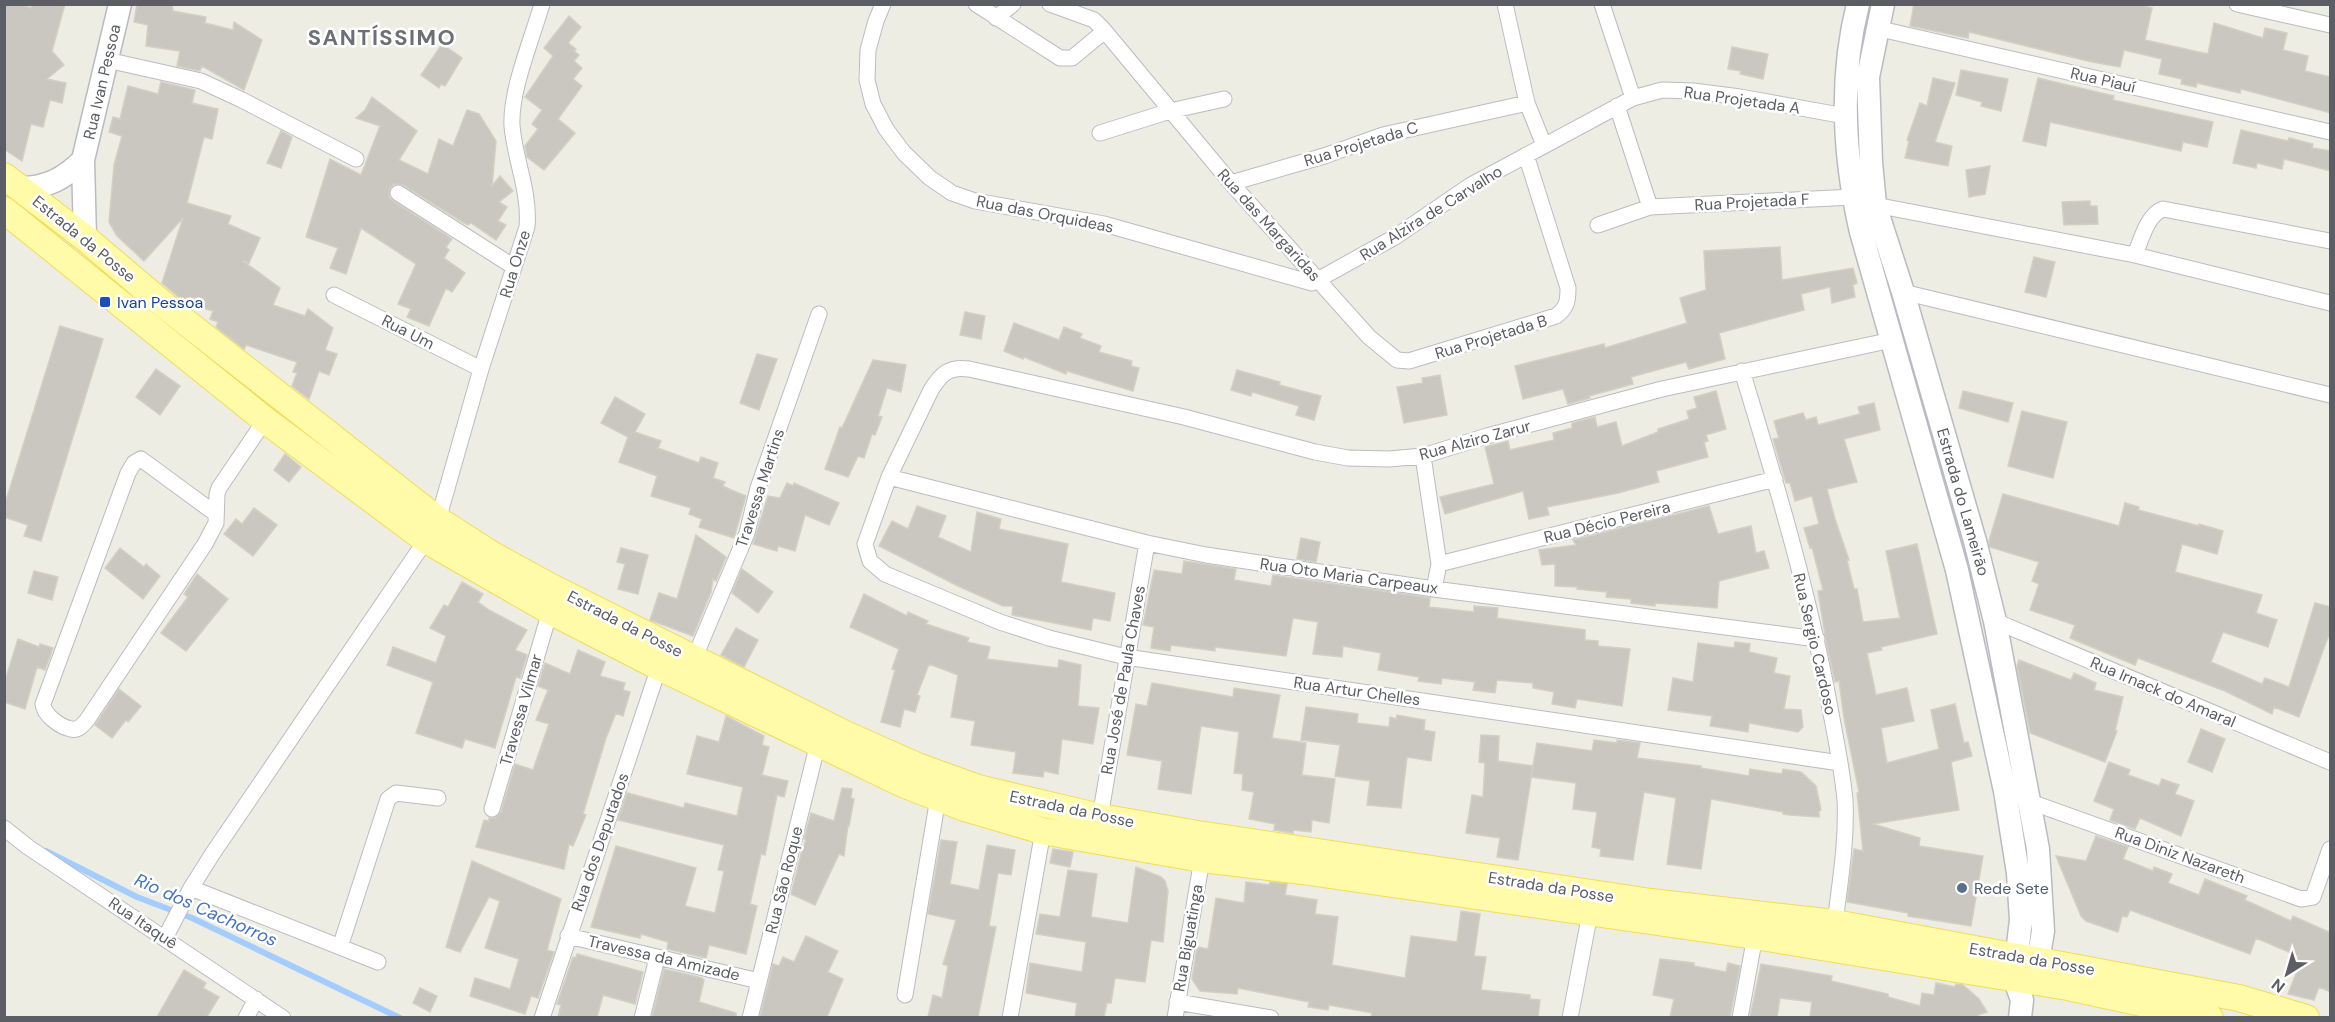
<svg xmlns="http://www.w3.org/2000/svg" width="2335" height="1022" font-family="'DM Sans',sans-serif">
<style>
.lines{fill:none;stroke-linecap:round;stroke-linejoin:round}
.stream{stroke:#a3ccff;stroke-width:6}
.building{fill:#c9c7c0;stroke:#d3d0c2;stroke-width:1.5}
.street-casing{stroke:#bbbcc2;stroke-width:17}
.secondary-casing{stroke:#b9bbc2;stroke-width:25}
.primary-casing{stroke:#f4db57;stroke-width:28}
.street{stroke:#fff;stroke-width:15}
.secondary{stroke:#fff;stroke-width:22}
.primary{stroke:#fffba8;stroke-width:26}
.transit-dot{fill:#1a4fb4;stroke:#fff;stroke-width:2}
.service-dot{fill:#5c6f8a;stroke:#fff;stroke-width:2}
.labels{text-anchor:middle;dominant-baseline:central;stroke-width:5;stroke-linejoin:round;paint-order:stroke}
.street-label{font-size:16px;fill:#5b5e64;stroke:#fff}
.transit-label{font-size:16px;fill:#164399;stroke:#fff;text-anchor:start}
.service-label{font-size:16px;fill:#4e5e75;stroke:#fff;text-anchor:start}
.water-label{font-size:18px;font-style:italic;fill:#4373c5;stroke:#fff}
.district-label{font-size:22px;font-weight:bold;letter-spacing:1.5px;fill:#6c7076;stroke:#fff}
</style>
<rect width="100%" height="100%" fill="#eeede3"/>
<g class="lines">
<!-- stream -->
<path class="stream" d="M46 851 137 897 192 918 400 1018"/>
</g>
<!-- building -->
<path class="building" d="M4 4H19L31 8 32 4H65L52 51 64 65 47 79 66 83 62 103 50 100 43 127 31 124 22 161 4 149Z
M137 4H172L173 11 206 17 205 23 233 30 234 22 262 40 244 90 202 66 200 71 177 66 180 51 146 46 148 25 134 22Z
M1914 4H2137L2152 8 2145 40 2208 54 2214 23 2263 38 2265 28 2287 33 2283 50 2308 56 2305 71 2331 77V113L2241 89 2240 93 2197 83 2196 87 2181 84 2182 79 2159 74 2162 59 2124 50 2120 67 2092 62 1969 32 1968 38 1910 26Z
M569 16 581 27 568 43 576 49 574 51 579 55 574 61 582 68 573 79 582 86 558 119 575 133 544 170 527 157 525 146 538 129 532 124 542 110 525 97 553 56 544 48Z
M442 44 462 58 445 86 441 84 439 88 421 75Z
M1732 47 1768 54 1763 79 1740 74 1741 71 1728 69Z
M1961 70 2008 79 2001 111 1981 106 1982 102 1956 95Z
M1933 78 1955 83 1935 142 1952 146 1948 166 1905 158 1909 141 1907 140 1920 103 1927 106Z
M2038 78 2114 96 2113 100 2213 122 2207 147 2183 142 2181 151 2050 122 2046 146 2023 141Z
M161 82 195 90 192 103 218 109 212 139 204 137 187 203 231 216 228 224 260 238 249 263 243 261 280 288 273 305 305 316 308 309 333 328 325 350 337 354 329 375 319 371 309 399 292 386 297 373 293 372 297 362 246 345 244 349 216 327 218 322 210 319 213 311 186 303 162 283 183 218 144 261 117 236 109 222 114 165 122 136 109 132 113 117 120 119 128 86 158 94Z
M372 97 417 131 399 160 428 174 439 139 453 146 467 110 479 114 496 141 492 186 500 176 513 191 499 202 507 207 498 221 506 225 496 240 471 223 468 225 464 223 403 185 394 184 390 188 389 197 393 201 452 239 446 247 449 250 444 258 465 273 452 292 446 288 429 326 407 317 411 309 398 304 416 264 361 228 346 274 330 268 338 248 306 237 330 159 361 175 380 126 356 118 365 110Z
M2241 130 2288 141 2289 138 2313 144 2312 148 2331 151V171L2284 159 2282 169 2257 163 2256 168 2233 163Z
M281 131 292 137 281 168 267 163Z
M1990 166 1985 194 1969 197 1966 170Z
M2090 201V206H2097L2098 224 2064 225 2062 202Z
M1780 247 1782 280 1853 268 1857 283 1853 285 1855 297 1832 303 1830 287 1801 294 1804 310 1719 333 1725 359 1689 369 1686 362 1631 377 1633 384 1589 396 1590 398 1568 404 1563 389 1523 399 1515 366 1604 344 1605 348 1687 323 1680 298 1706 290 1704 251Z
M2034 257 2055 262 2046 297 2025 292Z
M965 312 985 316 981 339 960 335Z
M1014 323 1059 340 1064 327 1082 334 1080 338 1101 346 1099 352 1132 361 1131 366 1139 368 1133 391 1067 371 1066 374 1024 357 1023 359 1004 351Z
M60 326 103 339 41 541 24 536 28 525 4 517V507Z
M757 354 777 359 759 410 740 403Z
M873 360 906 365 901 392 887 388 878 416 882 417 875 435 872 434 864 458 858 456 848 477 825 469 840 427 842 428Z
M156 369 180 386 160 415 136 397Z
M1237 370 1280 382 1279 385 1321 396 1314 420 1296 415 1299 406 1252 392 1251 396 1231 390Z
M1440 375 1447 415 1404 423 1397 387 1423 383 1422 378Z
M1716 391 1726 429 1706 435 1708 441 1704 442 1708 457 1656 471 1659 482 1618 493 1547 507 1549 515 1529 519 1523 491 1445 514 1440 497 1494 484 1485 447 1508 441 1510 450 1554 440 1553 433 1572 428V423L1595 417 1597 427 1616 422 1622 446 1658 432V429L1689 419 1687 411 1697 408 1694 397Z
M1963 391 2013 403 2008 422 1959 408Z
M615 397 645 414 635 432 661 441 658 448 699 463 701 457 718 463 713 478 725 482 723 486 729 489 746 496 734 538 699 527 702 519 689 514 691 508 651 496 657 476 619 462 628 437 601 423Z
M1874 403 1880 430 1844 439 1857 482 1827 489 1835 519 1849 560H1847L1854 589H1857L1863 622 1900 618 1886 551 1917 544 1937 634 1881 647 1882 650 1867 653 1876 695 1907 688 1914 721 1881 728 1887 763 1939 749 1931 710 1955 704 1964 743 1968 742 1972 756 1951 762 1959 810 1873 824 1920 838 1919 846 1983 856 1971 926 1908 916V913L1847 902 1854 849 1863 851 1857 793 1859 792 1844 718 1839 681 1835 682 1826 641 1818 591 1823 590 1812 547 1810 548 1804 528 1819 524 1812 496 1795 501 1790 483H1786L1773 439 1779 438 1774 421 1803 413 1806 420 1816 417 1818 425 1860 414 1858 407Z
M2022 411 2067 422 2053 478 2008 466Z
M285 454 301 467 289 482 274 470Z
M787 483 793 486 794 483 839 503 829 525 805 515 795 551 778 546 777 551 753 544 768 496 780 498Z
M2003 494 2119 526 2125 503 2139 507 2138 510 2199 526V524L2223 531 2217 554 2182 544 2175 572 2262 595 2256 613 2277 620 2268 647 2223 632 2211 662 2262 684 2265 678 2289 687 2315 603 2331 607V638L2328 637 2299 717 2274 707 2272 714 2225 691 2138 658 2135 665 2070 638 2075 625 2030 610 2039 584 2032 581 2039 562 1990 547 1989 541Z
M917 506 946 516 938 537 971 552 977 512 1001 519 999 529 1068 544 1061 582 1115 593 1110 621 1093 618 1091 630 1012 615 1013 606H1003L958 586 879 546 892 521 908 529Z
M1709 506 1718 534 1751 526 1756 553 1764 551 1769 568 1719 581 1717 608 1655 603V606L1631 603V599L1606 597 1607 592 1577 589 1578 587 1555 586V564L1542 565 1539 550 1576 545 1573 540Z
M254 508 277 525 253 556 224 534 236 519 242 524Z
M696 535 726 557 716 581 713 579 711 592 693 636 650 620 659 593 677 599Z
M1301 538 1320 542 1316 562 1297 559Z
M120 548 144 567 146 564 160 576 143 599 105 568Z
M621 548 648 555 638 594 618 589 625 564 617 562Z
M1184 561 1236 569 1234 580 1271 586 1273 575 1430 598 1429 607 1474 612V606L1498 608 1497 618 1585 630V640L1598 641V646L1630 649 1622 706 1577 699 1575 708 1552 704 1554 692 1533 688V683L1497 680 1495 693 1473 690 1475 682 1442 678 1441 684 1418 681 1419 677 1378 670 1381 653 1343 646 1342 657 1313 654 1318 622 1293 618 1286 656 1215 647V651L1171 645 1170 651 1151 648 1154 627 1143 625 1154 570 1182 574Z
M742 569 773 592 758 613 732 593Z
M34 571 58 577 52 600 28 593Z
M197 574 228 599 186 651 161 633 188 597 184 594Z
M462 582 483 594 478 602 489 610 527 630 515 650 527 655 520 678 516 677 495 748 465 739 462 748 416 733 433 682 387 665 393 647 436 663 446 636 430 628 444 605 448 607Z
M864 594 907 616 908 612 928 621 926 624 969 638 967 642 990 647 987 659 1058 668 1059 660 1081 665 1078 706 1099 708 1093 744 1062 739 1058 774 1044 771 1043 777 1013 773 1016 752 971 745 975 721 951 717 958 675 929 664 917 695 920 696 915 712 904 709 900 727 881 722 895 670 892 669 899 649 850 627Z
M736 628 758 640 744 667 721 655Z
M18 639 39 647 40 644 53 648 45 670 37 667 25 709 4 702V684Z
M1735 642 1750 644 1749 652 1777 658 1774 673 1790 676 1784 709 1801 710 1803 727 1798 732 1749 723 1748 732 1710 726 1712 716 1668 710 1673 678 1693 682 1698 643 1734 648Z
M578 650 605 662 600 676 625 683 623 690 630 692 623 716 616 713 606 738 583 814 586 815 573 846 569 844 564 869 476 847 484 820 489 821V818H495L501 812 515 764 533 770 549 724 536 720 548 690 538 686 545 663 570 674Z
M2019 660 2071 680 2074 673 2096 683 2094 690 2123 697 2115 731H2117L2105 762 2030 733 2017 666Z
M1152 683 1233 697 1234 688 1280 695 1272 738 1306 743 1302 775 1335 779 1329 823 1312 820 1311 832 1293 830V833L1274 830 1275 824 1249 819 1254 792 1242 790 1243 774 1234 773 1239 732 1201 726 1191 794 1158 789 1162 761 1127 755 1136 704 1147 706Z
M119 689 141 706 128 722 126 720 112 738 95 725Z
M1306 707 1358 714 1357 723 1389 727 1390 717 1396 719 1397 715 1425 720 1424 730 1435 732 1431 761 1407 757 1401 808 1367 805 1370 781 1335 776 1340 745 1301 740Z
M726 716 764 736 762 745 769 747 762 775 788 781 784 797 777 795 765 855 761 854 750 904 757 906 746 954 709 945 706 958 667 949 668 942 641 934 640 938 591 927 616 846 696 868 685 906 715 913 724 871 718 870 724 845 618 820 627 793 684 808 685 803 737 816 743 787 687 774 697 736 719 742Z
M2201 729 2225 739 2212 772 2188 762Z
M1481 735 1499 736 1498 761 1533 766 1518 860 1497 857 1500 838 1466 833 1472 795 1483 797 1485 763 1479 762Z
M1594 740 1617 743V740L1640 743 1637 758 1701 766V768L1749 776 1750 769 1782 774 1783 769 1801 772 1816 786 1821 810 1819 811V817L1790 815 1783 814V812L1711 799 1701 869 1667 864 1676 798 1644 792 1633 860 1600 856 1601 849 1592 847 1597 812 1573 809 1576 783 1531 777 1537 743 1592 751Z
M2109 762 2130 770 2128 775 2159 786 2162 779 2179 785 2175 794 2194 801 2181 836 2140 818 2135 829 2110 820 2114 809 2094 801Z
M842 788 852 789 851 798 854 799 849 826 848 825 844 856 839 854 815 905 791 894 801 854 806 840 804 839 811 813 834 821Z
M2096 836 2128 847 2123 859 2153 871 2154 867 2172 874 2168 883 2199 895 2205 879 2247 896 2245 900 2291 921 2293 916 2331 933V992L2319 987 2314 1000 2288 994 2301 961 2296 959 2298 956 2256 938 2250 954 2130 910 2127 917 2122 916 2118 932 2086 921 2081 916 2056 856 2086 861Z
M941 840 957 842 950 884 979 890 987 845 1015 850 1011 875 998 873 989 926 996 927 978 1017H928L933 995 942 998 948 966 943 964 956 920 928 914Z
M1053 849 1073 852 1070 867 1050 863Z
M472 861 561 899 547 950 554 952 538 998 531 996 525 1014 470 996 475 978 510 989 519 959 485 948 500 901 489 897 460 952 446 947Z
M1136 867 1161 877 1165 881 1168 891 1163 942 1151 940 1145 982 1115 978 1111 1003H1107L1104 1017H1075L1077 1003 1026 993 1030 963 1082 972 1086 942 1036 934 1040 914 1060 917 1068 870 1097 874 1091 917 1128 923Z
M1246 882 1269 885 1270 882 1287 884 1285 895 1317 900 1315 914 1338 917 1332 965 1405 978 1411 936 1457 942 1461 911 1480 914 1474 956 1486 957 1481 990 1530 995V999L1540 1000 1538 1017H1371L1372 1013 1329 1005 1328 1010 1308 1007 1309 1002 1238 988 1237 994 1200 991 1192 979 1197 947 1208 949 1216 898 1244 903Z
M806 936 838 951 828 972 843 979 827 1017H760L773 964 779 966 783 957 794 962Z
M577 954 643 972 635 1004 603 995 597 1017H558L561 1005 557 1004 573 957 576 958Z
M1660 959 1694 963V966L1726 972 1728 963 1740 966 1730 1017H1670L1674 999 1653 995Z
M1761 964 1832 976 1831 981 1888 994V997L1920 1006 1922 993 1934 995 1936 983 1955 987 1956 984 1963 985 1979 999 1987 1012 1978 1015V1017H1810L1812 1002 1780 998 1777 1017H1750Z
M664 969 702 978 704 980 699 1002 736 1013V1017H652Z
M184 970 206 983 203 988 219 997 207 1017H157Z
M420 988 437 996 430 1012 413 1003Z"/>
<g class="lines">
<!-- street casing -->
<g class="street-casing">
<path id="street" d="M883 4 876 21 868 50 867 80 873 104 886 129 904 153 930 178 952 193 975 201 1104 224 1312 283 1395 237 1471 185 1633 98 1662 90 1693 91 1740 97 1845 116
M976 4 1060 58H1072L1101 34 1103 29 1094 20 1050 4
M1505 4 1527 103 1544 145
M1602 4 1633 98
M2237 4 2330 25
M996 18 1013 4
M1876 28 2330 132
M1103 29 1231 183 1369 337 1397 360 1409 361 1556 316C1567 308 1568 301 1568 288L1526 155
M107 60 201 81 242 100 356 159
M1617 106 1650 207
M1100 133 1170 111 1224 99
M1231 183 1324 156 1383 135 1527 103
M398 193 514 267
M1875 205 2135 255 2330 303
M1598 225 1650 207 1853 197
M2135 255C2141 240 2147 215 2163 209L2330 241
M1903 292 2330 395
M334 295 481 369
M1742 371C1775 479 1807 586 1828 697 1834 731 1842 766 1845 800 1847 841 1840 882 1835 923
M1423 456 1439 564 1434 589
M889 477 1147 543 1206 555 1434 589 1817 639
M216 514 141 459 134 463 128 473 43 704C44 715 60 727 71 729 78 731 83 725 87 720L205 544 216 523 217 494 219 488 265 420
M438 520 481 369 527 227C530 191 515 161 512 126 510 91 532 39 542 4
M1439 564 1775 479
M1995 621 2330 762
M694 659 747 533 758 488 819 314
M1840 763 1126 657 1049 638 1000 622 885 574 870 561 865 544 889 477 931 390C941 374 949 366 969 369L1184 417 1315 452 1348 458 1389 459 1423 456 1487 436 1662 389 1892 340
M2028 801 2301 899 2313 897 2330 849
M492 809 550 611
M1100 817 1147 543
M4 828 28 847 283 1018
M191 888 378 962
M568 936 759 981
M165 938 191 888 213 853 426 540
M340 947 388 799 396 793 438 798
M905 995 938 798
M1177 1002 1271 1018
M246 1018 256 999
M542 1018 659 667
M642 1018 657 958
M750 1018 818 743
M1010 1018 1043 831
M1175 1018 1202 859
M1570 1018 1590 913
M1740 1018 1755 936"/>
</g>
<!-- secondary casing -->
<g class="secondary-casing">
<path id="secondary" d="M1858 4C1839 79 1844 158 1861 232L1957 570 2005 791 2018 873 2021 920 2014 978 2022 1000 2020 1018
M1883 4 1868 77 1871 162 1875 205 1903 292 1975 541 1995 621 2038 849 2043 931 2035 979
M21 188C47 188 65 178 83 160
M85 238 83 160 120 4"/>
</g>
<!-- primary casing -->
<g class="primary-casing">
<path id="primary" d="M4 176 85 238 164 305 438 520 491 554 549 586 845 734 917 766 978 788 1100 817 1198 834 1651 902 1835 923 2239 998 2306 1018
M4 210 265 420 426 540 550 611 659 667 905 785 965 808 1043 831 1081 838 1202 859 1302 871 1755 936 2068 987 2210 1018"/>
</g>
<!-- street -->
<use href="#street" class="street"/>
<!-- secondary -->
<use href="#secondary" class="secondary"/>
<!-- primary -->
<use href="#primary" class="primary"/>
</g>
<!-- markers -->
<rect class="transit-dot" x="99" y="296" width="12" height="12" rx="3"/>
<circle class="service-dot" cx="1962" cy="888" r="6"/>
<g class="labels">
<!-- street labels -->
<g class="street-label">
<text transform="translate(2103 80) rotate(13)">Rua Piauí</text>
<text transform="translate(102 82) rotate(-77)">Rua Ivan Pessoa</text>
<text transform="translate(1742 100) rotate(8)">Rua Projetada A</text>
<text transform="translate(1361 144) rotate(-17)">Rua Projetada C</text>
<text transform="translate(1752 202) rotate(-3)">Rua Projetada F</text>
<text transform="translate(1431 213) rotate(-32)">Rua Alzira de Carvalho</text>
<text transform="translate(1045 214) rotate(11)">Rua das Orquideas</text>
<text transform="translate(1269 225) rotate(48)">Rua das Margaridas</text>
<text transform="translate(84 239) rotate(39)">Estrada da Posse</text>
<text transform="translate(515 264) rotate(-73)">Rua Onze</text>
<text transform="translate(408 332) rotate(27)">Rua Um</text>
<text transform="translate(1491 337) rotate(-17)">Rua Projetada B</text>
<text transform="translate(1475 440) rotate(-15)">Rua Alziro Zarur</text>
<text transform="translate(760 488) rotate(-72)">Travessa Martins</text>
<text transform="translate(1963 502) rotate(74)">Estrada do Lameirão</text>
<text transform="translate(1607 522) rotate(-14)">Rua Décio Pereira</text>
<text transform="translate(1349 576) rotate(8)">Rua Oto Maria Carpeaux</text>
<text transform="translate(625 624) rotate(27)">Estrada da Posse</text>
<text transform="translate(1815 644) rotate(77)">Rua Sergio Cardoso</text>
<text transform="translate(1123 680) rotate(-80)">Rua José de Paula Chaves</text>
<text transform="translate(1357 691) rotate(8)">Rua Artur Chelles</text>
<text transform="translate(2163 692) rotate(23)">Rua Irnack do Amaral</text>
<text transform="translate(521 710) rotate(-74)">Travessa Vilmar</text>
<text transform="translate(1072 809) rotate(12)">Estrada da Posse</text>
<text transform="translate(600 842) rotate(-71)">Rua dos Deputados</text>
<text transform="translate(2180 855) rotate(20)">Rua Diniz Nazareth</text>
<text transform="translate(784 880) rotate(-76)">Rua São Roque</text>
<text transform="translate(1551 887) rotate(9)">Estrada da Posse</text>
<text transform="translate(143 923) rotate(34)">Rua Itaquê</text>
<text transform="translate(1188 938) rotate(-80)">Rua Biguatinga</text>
<text transform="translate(664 958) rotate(13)">Travessa da Amizade</text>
<text transform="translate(2032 959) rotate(10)">Estrada da Posse</text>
</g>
<!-- transit labels -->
<g class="transit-label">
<text x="117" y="302">Ivan Pessoa</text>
</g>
<!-- service labels -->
<g class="service-label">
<text x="1974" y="888">Rede Sete</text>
</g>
<!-- water labels -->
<g class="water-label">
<text transform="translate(206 910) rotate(24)">Rio dos Cachorros</text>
</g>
<!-- district labels -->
<g class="district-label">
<text x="382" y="37">SANTÍSSIMO</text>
</g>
</g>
<!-- border -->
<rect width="2335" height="1022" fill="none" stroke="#5b5e64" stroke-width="12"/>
<!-- north arrow -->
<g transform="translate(2287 974) rotate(217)" stroke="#ffffff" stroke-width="4.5" paint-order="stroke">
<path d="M0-4.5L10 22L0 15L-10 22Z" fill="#5b5e64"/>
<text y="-9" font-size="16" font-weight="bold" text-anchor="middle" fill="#5b5e64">N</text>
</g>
</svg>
